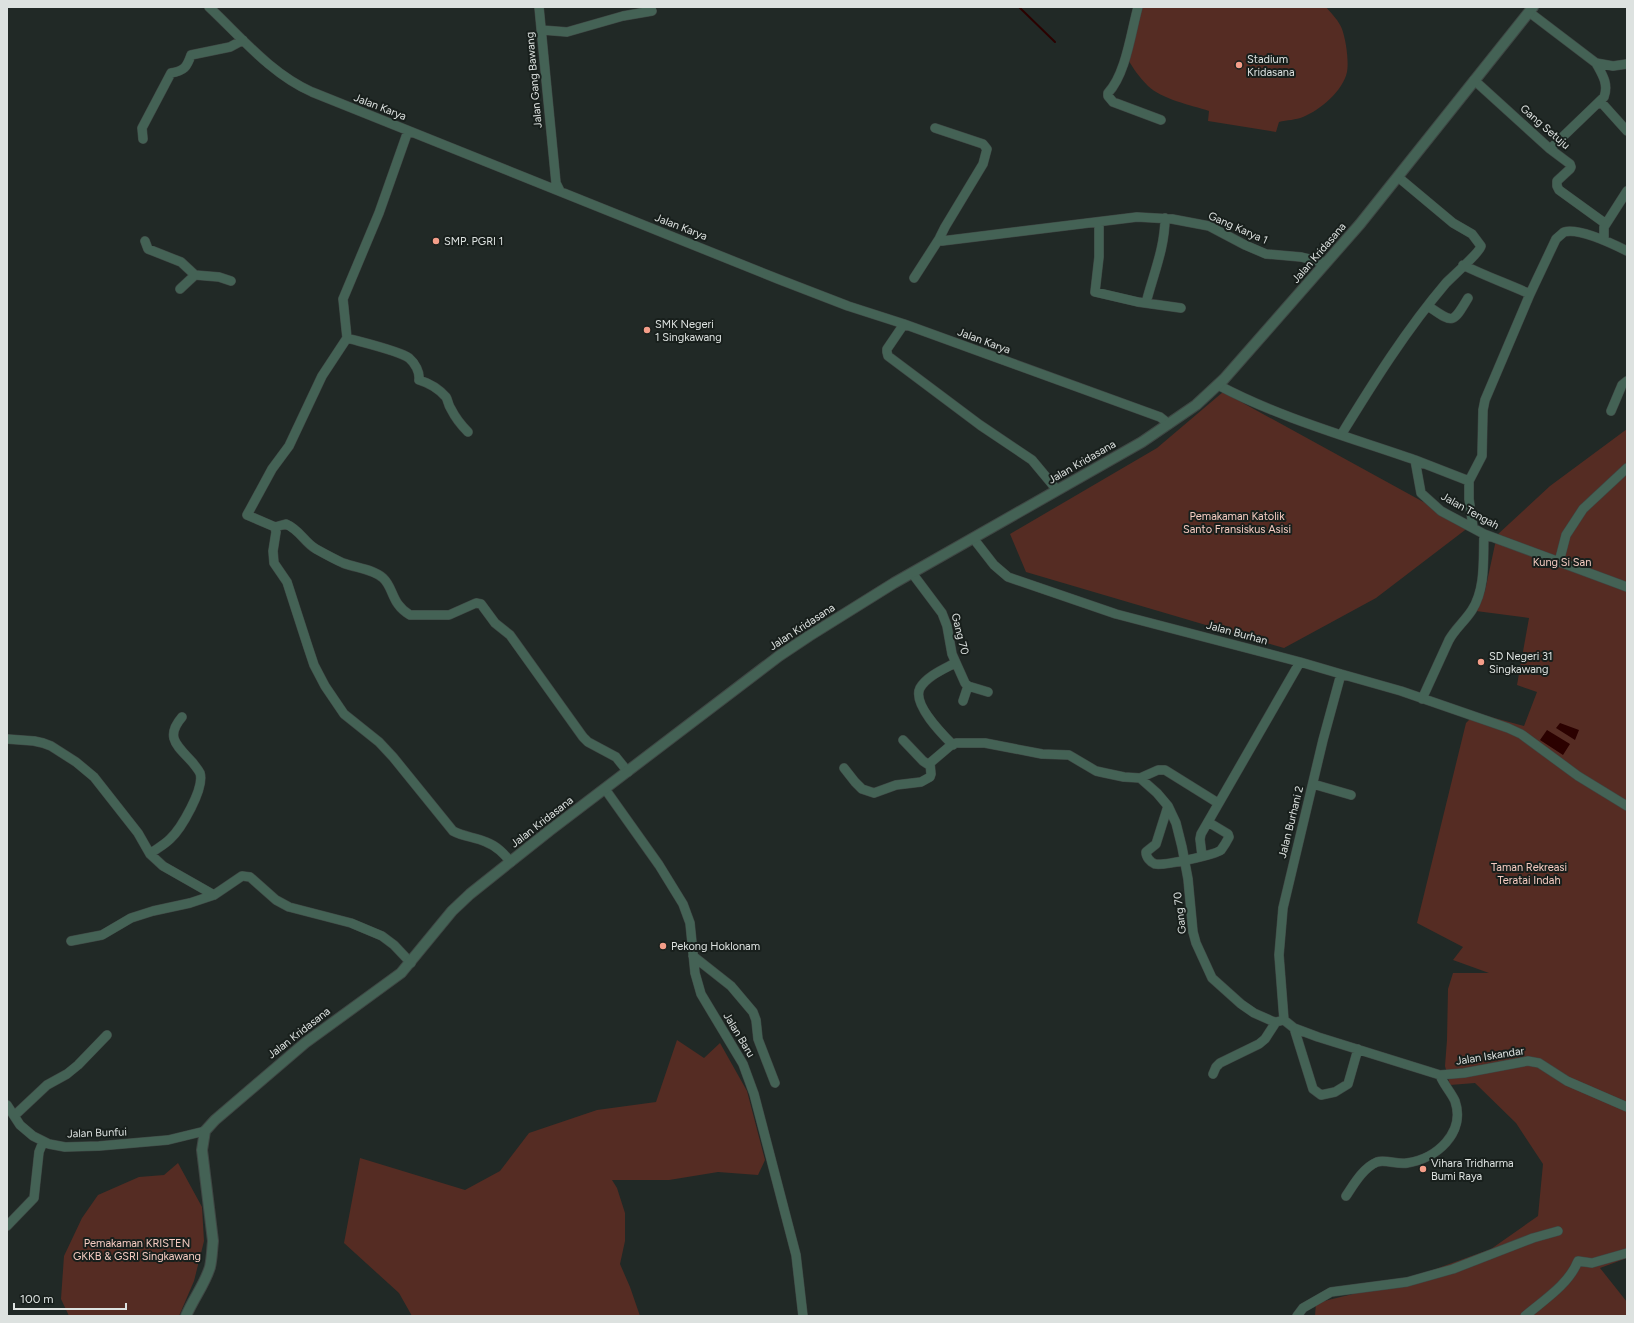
<svg xmlns="http://www.w3.org/2000/svg" width="1634" height="1323" font-family="Figtree,sans-serif">
<style>
.green{fill:#552c23}
.water{fill:#2b0100}
.lines{fill:none;stroke-linecap:round;stroke-linejoin:round}
.stream{stroke:#2b0100;stroke-width:2}
.minor-casing{stroke:#3f4744;stroke-width:10}
.tertiary-casing{stroke:#3f4744;stroke-width:12}
.minor{stroke:#446255;stroke-width:9}
.tertiary{stroke:#446255;stroke-width:10}
.poi-dot{fill:#f49e89;stroke:#181f1c;stroke-width:1.5}
.labels{text-anchor:middle;dominant-baseline:central;stroke-width:4;stroke-linejoin:round;paint-order:stroke}
.poi-label{font-size:11px;fill:#dde2e0;stroke:#181f1c;text-anchor:start}
.street-label{font-size:11px;fill:#dde2e0;stroke:#181f1c}
.park-label{font-size:11px;fill:#f4cbc1;stroke:#181f1c}
</style>
<rect width="100%" height="100%" fill="#212926"/>
<!-- green -->
<path class="green" d="M1140 7H1326C1332 14 1339 21 1342 29 1346 40 1349 61 1347 72 1343 91 1320 110 1303 117 1296 120 1287 120 1279 122L1276 132 1208 121 1209 111C1191 105 1161 99 1148 86 1139 77 1133 68 1127 58Z
M1223 392 1469 527 1376 598 1284 648 1026 572 1010 534 1157 448Z
M1627 429V1258L1600 1268 1627 1302V1316H1315L1316 1303 1394 1284 1491 1249 1538 1216 1543 1164 1516 1123 1475 1083 1450 1085 1445 1066 1447 1040 1448 989 1453 973H1489L1453 960 1463 947 1417 923 1466 723 1476 713 1524 726 1537 692 1517 685 1529 618 1476 611 1485 591 1497 535 1550 486Z
M677 1040 704 1058 720 1043 747 1091 765 1160 758 1175 718 1172 669 1180H612L617 1188 625 1213V1241L620 1264 630 1287 640 1316H412L399 1293 344 1243 360 1158 465 1190 500 1171 529 1133 597 1110 656 1102Z
M178 1163 202 1207 204 1241 194 1281 179 1316H69L61 1299 64 1256 82 1218 98 1195 139 1177 164 1175Z"/>
<!-- water -->
<path class="water" d="M1560 723 1579 730 1575 740 1556 728Z
M1547 730 1570 744 1563 755 1540 740Z"/>
<g class="lines">
<!-- stream -->
<path class="stream" d="M1019 7 1055 42"/>
<!-- minor casing -->
<g class="minor-casing">
<path id="minor" d="M209 7C241 37 271 74 312 92L778 279 848 306 904 324 1149 413 1160 417 1169 424
M539 7 556 183 560 191
M1138 7C1131 32 1126 74 1108 93V96L1113 102 1161 120
M1529 12 1596 63
M542 30 567 32 623 16 652 11
M1474 80 1550 149 1570 164 1571 167 1570 169 1557 181V186L1559 190 1606 224
M1600 101 1627 131
M935 128 983 144 987 149 983 164 945 227 940 237 942 241 1137 217 1172 219 1209 226 1245 245 1266 254 1301 257 1326 263
M408 131 379 213 343 299 347 338 322 376 289 446 272 469 247 515 275 527 276 532 273 551 274 563 287 582 308 647 314 665 325 686 344 714 379 742 393 757 453 831C464 837 475 837 486 842 497 846 504 854 511 862
M143 139 142 128 171 73C184 71 187 67 191 55L230 47 243 40
M1550 149 1604 97C1609 84 1602 74 1596 63L1613 66 1627 64
M1099 222V257L1095 292 1138 302 1181 308
M1604 240V227L1627 191
M145 241 148 249 181 262 195 275 219 277 231 281
M1463 265C1485 276 1508 284 1530 294
M914 278 941 236
M180 289 195 275
M1146 303C1153 275 1165 248 1165 218
M1428 306C1453 323 1452 325 1468 298
M904 324 887 349V352L888 356 980 425 1032 460 1057 490
M347 338C361 342 400 351 409 358 415 363 420 372 419 380 429 383 438 388 446 397 448 400 448 405 451 409 455 417 461 425 468 432
M1218 385C1280 418 1349 437 1415 460L1421 493 1441 511 1484 534 1627 587
M1611 411 1622 385 1627 381
M1341 435C1373 383 1406 330 1446 283 1453 276 1480 252 1481 246L1472 234 1453 223 1398 177
M1415 460 1469 481
M275 527 286 524C300 530 304 542 316 549 325 554 334 559 343 563 356 568 373 569 383 578 394 588 391 604 410 615H449L476 603 481 604 495 623 510 635 583 737 588 742 616 757 628 772
M1473 527 1469 499V481L1482 456 1483 410 1485 400 1530 294 1556 239 1564 232C1579 228 1613 244 1627 251
M973 538 994 565 1008 577 1116 614 1300 662 1201 834 1200 839 1202 856
M1559 562 1566 535 1583 509 1627 468
M912 573 942 613 947 626 952 654 965 683 968 686 988 692
M1341 674 1401 691 1508 728 1521 734 1578 776 1627 806
M1422 699 1449 640C1455 629 1465 621 1472 610 1486 588 1483 558 1484 534
M963 701 968 686
M7 739 34 741 43 743 51 746 76 762 94 777 138 833 150 854 163 866 214 895 242 876 250 877 276 900 289 907 351 923 382 936 394 945 411 963
M903 740 923 761 929 765
M953 745C943 735 912 704 920 688 927 676 944 669 955 663
M844 768 855 782 862 789 874 793 896 785 921 782 930 777 931 774 930 763 950 746 956 743H985L1042 754 1069 755 1096 771 1105 773 1124 777 1140 778
M1313 784 1351 795
M605 789 659 865 683 904 690 923 695 973 701 994 743 1064 754 1094 796 1255 803 1316
M1168 806 1176 823 1182 847 1188 879 1193 932 1196 943 1212 978 1241 1004 1254 1013 1272 1021 1276 1022 1284 1020
M1208 822 1228 834 1229 837C1227 841 1224 846 1221 850 1215 855 1163 866 1155 864 1150 862 1146 857 1146 852L1156 844 1168 806 1157 793 1140 778 1158 770H1165L1218 803
M150 854C156 849 164 845 170 839 181 829 205 788 200 773 198 769 195 766 193 763 178 746 164 738 182 717
M71 941 102 935 131 918 153 911 190 903 214 895
M693 956 731 986 753 1012 756 1020 758 1039 775 1083
M1284 1020 1279 955 1283 908 1323 740 1341 674 1300 662
M1284 1020 1294 1028 1318 1037 1440 1075 1464 1073 1528 1061 1539 1063 1567 1081 1627 1107
M1294 1028 1313 1089 1321 1095 1335 1092 1348 1084 1358 1049
M1213 1074 1216 1067 1220 1063 1259 1044 1265 1039 1276 1022
M7 1105 20 1125 33 1136 49 1144 65 1147 99 1146 168 1140 205 1131
M14 1116 47 1085 67 1074 78 1065 107 1035
M1346 1196C1354 1184 1363 1168 1377 1162 1385 1159 1398 1165 1407 1163 1436 1159 1466 1133 1455 1101 1451 1092 1443 1084 1440 1075
M7 1226 34 1198 39 1152 43 1142
M1297 1316 1303 1308 1331 1292 1407 1282 1453 1269 1533 1238 1558 1231
M1525 1316C1544 1300 1569 1284 1578 1261L1592 1263 1627 1253"/>
</g>
<!-- tertiary casing -->
<g class="tertiary-casing">
<path id="tertiary" d="M186 1316C193 1299 205 1284 210 1267 212 1258 212 1250 213 1241L202 1150 205 1131 215 1120 305 1043 401 973 452 911 470 894 549 831 779 656 809 636 894 583 1142 442 1196 405 1224 379 1360 224 1533 7"/>
</g>
<!-- minor -->
<use href="#minor" class="minor"/>
<!-- tertiary -->
<use href="#tertiary" class="tertiary"/>
</g>
<!-- markers -->
<g class="poi-dot">
<circle cx="1239" cy="65" r="4"/>
<circle cx="436" cy="241" r="4"/>
<circle cx="647" cy="330" r="4"/>
<circle cx="1481" cy="662" r="4"/>
<circle cx="663" cy="946" r="4"/>
<circle cx="1423" cy="1169" r="4"/>
</g>
<g class="labels">
<!-- poi labels -->
<g class="poi-label">
<text x="1247" y="59">Stadium<tspan x="1247" dy="13">Kridasana</tspan></text>
<text x="444" y="241">SMP. PGRI 1</text>
<text x="655" y="324">SMK Negeri<tspan x="655" dy="13">1 Singkawang</tspan></text>
<text x="1489" y="656">SD Negeri 31<tspan x="1489" dy="13">Singkawang</tspan></text>
<text x="671" y="946">Pekong Hoklonam</text>
<text x="1431" y="1163">Vihara Tridharma<tspan x="1431" dy="13">Bumi Raya</tspan></text>
</g>
<!-- street labels -->
<g class="street-label">
<text transform="translate(534 80) rotate(-95)">Jalan Gang Bawang</text>
<text transform="translate(380 107) rotate(21)">Jalan Karya</text>
<text transform="translate(1545 127) rotate(41)">Gang Setuju</text>
<text transform="translate(681 227) rotate(21)">Jalan Karya</text>
<text transform="translate(1238 228) rotate(24)">Gang Karya 1</text>
<text transform="translate(1319 253) rotate(-49)">Jalan Kridasana</text>
<text transform="translate(984 341) rotate(20)">Jalan Karya</text>
<text transform="translate(1082 462) rotate(-30)">Jalan Kridasana</text>
<text transform="translate(1470 511) rotate(29)">Jalan Tengah</text>
<text transform="translate(802 627) rotate(-33)">Jalan Kridasana</text>
<text transform="translate(1237 633) rotate(15)">Jalan Burhan</text>
<text transform="translate(960 634) rotate(76)">Gang 70</text>
<text transform="translate(542 822) rotate(-38)">Jalan Kridasana</text>
<text transform="translate(1291 822) rotate(-76)">Jalan Burhani 2</text>
<text transform="translate(1180 913) rotate(-97)">Gang 70</text>
<text transform="translate(299 1033) rotate(-38)">Jalan Kridasana</text>
<text transform="translate(739 1035) rotate(59)">Jalan Baru</text>
<text transform="translate(1490 1056) rotate(-9)">Jalan Iskandar</text>
<text transform="translate(97 1133) rotate(-2)">Jalan Bunfui</text>
</g>
<!-- park labels -->
<g class="park-label">
<text x="1237" y="516">Pemakaman Katolik<tspan x="1237" dy="13">Santo Fransiskus Asisi</tspan></text>
<text x="1562" y="562">Kung Si San</text>
<text x="1529" y="867">Taman Rekreasi<tspan x="1529" dy="13">Teratai Indah</tspan></text>
<text x="137" y="1243">Pemakaman KRISTEN<tspan x="137" dy="13">GKKB &amp; GSRI Singkawang</tspan></text>
</g>
</g>
<!-- border -->
<rect width="1634" height="1323" fill="none" stroke="#dde2e0" stroke-width="16"/>
<!-- scale -->
<path d="M14 1303v6h112v-6" fill="none" stroke="#dde2e0" stroke-width="2"/>
<text x="20" y="1303" font-size="12" fill="#dde2e0" stroke="#181f1c" stroke-width="3" paint-order="stroke">100 m</text>
</svg>
